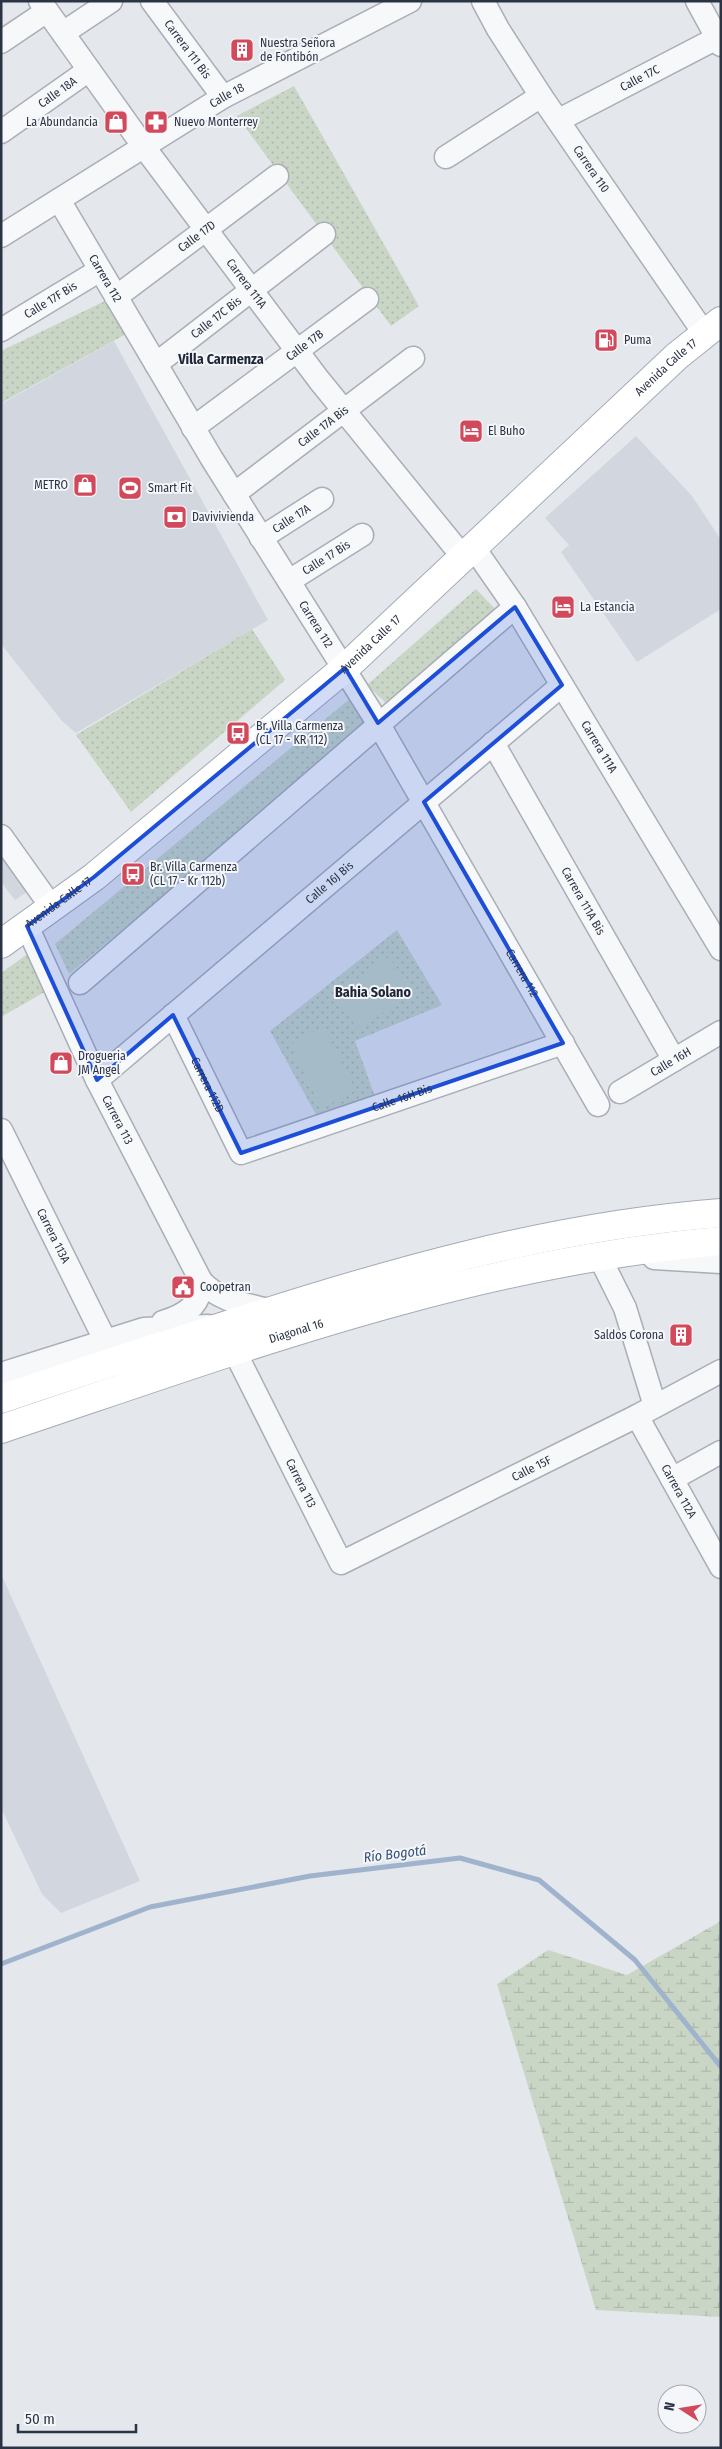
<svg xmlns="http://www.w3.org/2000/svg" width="722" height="2449" font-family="'Fira Sans Condensed',sans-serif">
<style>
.built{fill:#d2d6de}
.grass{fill:url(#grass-dots)}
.wetland{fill:url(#wetland-marsh)}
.garden{fill:#c9d6c5}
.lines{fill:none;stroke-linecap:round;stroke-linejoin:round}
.stream{stroke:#9fb4cc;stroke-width:5}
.minor-casing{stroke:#a9aeb7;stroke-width:25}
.major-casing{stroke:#a3abb8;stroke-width:30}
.minor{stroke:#f7f8fa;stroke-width:22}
.major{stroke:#fff;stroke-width:28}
.marked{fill:#1d4ed8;fill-opacity:0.2;stroke:#1d4ed8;stroke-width:4;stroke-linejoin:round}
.labels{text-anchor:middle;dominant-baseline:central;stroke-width:4;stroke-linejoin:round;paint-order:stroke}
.poi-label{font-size:12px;fill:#2b3445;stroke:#f4f6f9;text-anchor:start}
.street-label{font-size:12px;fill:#2b3445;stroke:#f4f6f9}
.neighbourhood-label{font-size:14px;font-weight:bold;fill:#1d2536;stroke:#f4f6f9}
.water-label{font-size:14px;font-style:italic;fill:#34527a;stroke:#f4f6f9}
</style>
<defs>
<pattern id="grass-dots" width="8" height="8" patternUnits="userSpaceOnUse" patternTransform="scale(1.25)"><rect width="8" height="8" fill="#c9d6c5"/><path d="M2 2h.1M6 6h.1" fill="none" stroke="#adb8ab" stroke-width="1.8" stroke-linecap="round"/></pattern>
<pattern id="wetland-marsh" width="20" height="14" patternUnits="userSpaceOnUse" patternTransform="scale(1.25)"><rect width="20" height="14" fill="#c9d6c5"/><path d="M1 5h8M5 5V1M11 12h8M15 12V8" fill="none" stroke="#adb8ab"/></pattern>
</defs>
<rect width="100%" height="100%" fill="#e4e7ec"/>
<!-- built -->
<path class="built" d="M114 341 268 620 76 733 62 721 1 644V404Z
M636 436 692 496 721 540V609L637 662 561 552 569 545 545 518Z
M1 857 27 892 15 900 1 882Z
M1 1574 140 1881 61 1913 42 1894 1 1808Z"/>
<!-- grass -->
<path class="grass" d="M294 86 419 306 391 326 237 116Z
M105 301 126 334 1 403V351Z
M476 589 496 610 387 704 367 685Z
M252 629 285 680 131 812 76 735Z
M352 697 371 725 69 974 55 944Z
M397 930 442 1005 355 1041 377 1102 320 1122 270 1031Z
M29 953 48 990 1 1017V973Z"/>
<!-- wetland -->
<path class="wetland" d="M721 1921V2317L596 2310 497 1984 548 1950 627 1975Z"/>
<!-- garden -->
<path class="garden" d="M389 957 413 992 358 1030 334 994Z
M323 1026 356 1090 322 1108 289 1044Z"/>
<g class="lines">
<!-- stream -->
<path class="stream" d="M1 1964 150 1907 310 1876 460 1858 539 1880 635 1960 721 2067"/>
<!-- minor casing -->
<g class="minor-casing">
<g id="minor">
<path id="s1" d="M40 1 144 147 319 380 463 557"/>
<path id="s2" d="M152 1 223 97"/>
<path id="s3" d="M483 1 498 29 541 96 704 333"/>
<path d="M697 1 721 45"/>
<path d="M63 33 111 1"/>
<path d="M1 42 47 11"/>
<path id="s4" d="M559 120 721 36"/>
<path id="s5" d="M1 132 89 70"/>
<path d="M446 157 541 96"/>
<path id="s6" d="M59 200 212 459 378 723 598 1105"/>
<path id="s7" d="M1 236 223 97 410 1"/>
<path id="s8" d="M116 297 277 176"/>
<path id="s9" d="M1 330 100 270"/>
<path id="s10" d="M156 364 324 234"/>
<path id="s11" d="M193 428 367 299"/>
<path id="s12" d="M234 494 413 358"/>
<path id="s13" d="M261 538 322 499"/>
<path id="s14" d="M474 548 515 607 721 949"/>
<path id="s15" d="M289 581 362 535"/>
<path id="s16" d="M493 743 674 1060"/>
<path d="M1 836 53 909"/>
<path id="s17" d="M27 926 97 1080 201 1281C219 1301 244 1304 269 1310"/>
<path d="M80 983 515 607"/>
<path id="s18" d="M173 1015 241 1153 563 1043"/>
<path id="s19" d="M97 1080 562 685"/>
<path id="s20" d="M620 1092 721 1032"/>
<path id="s21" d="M1 1130 105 1340"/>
<path d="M612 1257 599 1256 625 1308 655 1406"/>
<path d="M654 1258 721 1262"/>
<path d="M163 1322C185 1315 201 1306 201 1281"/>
<path id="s22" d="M234 1350 341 1563 637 1416 721 1371"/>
<path d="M1 1374 144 1329 208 1326"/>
<path id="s23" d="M637 1416 721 1567"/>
<path d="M672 1479 721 1452"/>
</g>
</g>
<!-- major casing -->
<g class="major-casing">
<g id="major">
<path id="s24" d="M1 944 94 877 345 668 677 356 721 321"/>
<path d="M1 1399C74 1374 147 1351 221 1327 384 1274 549 1226 721 1213"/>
<path id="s25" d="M1 1429C238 1350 470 1262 721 1241"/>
</g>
</g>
<!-- minor -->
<use href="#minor" class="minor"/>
<!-- major -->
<use href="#major" class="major"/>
</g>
<!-- marked area -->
<path class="marked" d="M515 607 562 685 424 802 563 1043 241 1153 173 1015 97 1080 27 926 94 877 345 668 378 723Z"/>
<!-- icons -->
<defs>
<g id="building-square" transform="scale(1.25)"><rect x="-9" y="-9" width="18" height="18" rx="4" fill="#d1495b" stroke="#f4f6f9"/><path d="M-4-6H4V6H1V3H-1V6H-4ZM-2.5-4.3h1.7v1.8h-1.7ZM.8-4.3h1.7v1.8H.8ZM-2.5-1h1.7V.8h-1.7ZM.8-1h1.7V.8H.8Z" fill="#fff"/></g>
<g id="shop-square" transform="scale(1.25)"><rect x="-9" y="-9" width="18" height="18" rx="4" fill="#d1495b" stroke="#f4f6f9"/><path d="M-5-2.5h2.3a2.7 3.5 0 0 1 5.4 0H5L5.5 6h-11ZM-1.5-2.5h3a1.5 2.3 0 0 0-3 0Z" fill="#fff"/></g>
<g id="pharmacy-square" transform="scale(1.25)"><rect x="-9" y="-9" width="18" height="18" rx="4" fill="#d1495b" stroke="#f4f6f9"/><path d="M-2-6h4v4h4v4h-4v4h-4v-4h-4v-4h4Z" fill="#fff"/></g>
<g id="fuel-square" transform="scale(1.25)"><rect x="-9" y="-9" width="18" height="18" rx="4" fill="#d1495b" stroke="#f4f6f9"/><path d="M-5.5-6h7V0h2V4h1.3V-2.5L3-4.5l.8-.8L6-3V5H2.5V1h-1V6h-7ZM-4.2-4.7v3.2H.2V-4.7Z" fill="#fff"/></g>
<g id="hotel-square" transform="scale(1.25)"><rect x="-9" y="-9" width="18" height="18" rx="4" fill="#d1495b" stroke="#f4f6f9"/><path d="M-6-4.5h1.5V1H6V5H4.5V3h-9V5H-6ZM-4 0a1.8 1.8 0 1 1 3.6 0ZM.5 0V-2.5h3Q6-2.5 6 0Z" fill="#fff"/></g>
<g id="stadium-square" transform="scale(1.25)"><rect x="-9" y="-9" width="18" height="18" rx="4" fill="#d1495b" stroke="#f4f6f9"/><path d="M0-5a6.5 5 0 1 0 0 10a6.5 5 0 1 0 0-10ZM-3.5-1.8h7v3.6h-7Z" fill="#fff"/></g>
<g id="bank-square" transform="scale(1.25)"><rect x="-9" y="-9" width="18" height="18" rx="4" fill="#d1495b" stroke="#f4f6f9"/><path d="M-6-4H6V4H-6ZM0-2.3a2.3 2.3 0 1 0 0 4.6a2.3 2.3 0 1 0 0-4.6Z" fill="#fff"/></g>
<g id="bus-square" transform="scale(1.25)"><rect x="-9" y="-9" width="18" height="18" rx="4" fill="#d1495b" stroke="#f4f6f9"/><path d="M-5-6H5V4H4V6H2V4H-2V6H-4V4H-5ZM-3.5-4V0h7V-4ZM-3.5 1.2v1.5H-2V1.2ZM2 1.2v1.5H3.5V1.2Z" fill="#fff"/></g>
<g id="civic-square" transform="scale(1.25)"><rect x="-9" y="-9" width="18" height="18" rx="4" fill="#d1495b" stroke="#f4f6f9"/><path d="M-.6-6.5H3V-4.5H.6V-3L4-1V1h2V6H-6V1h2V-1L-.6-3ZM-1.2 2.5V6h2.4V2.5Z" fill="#fff"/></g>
</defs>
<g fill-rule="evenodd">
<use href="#building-square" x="242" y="50"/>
<use href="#shop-square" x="116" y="122"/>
<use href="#pharmacy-square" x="156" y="122"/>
<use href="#fuel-square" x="606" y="340"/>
<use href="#hotel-square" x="471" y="431"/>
<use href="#shop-square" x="85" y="485"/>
<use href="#stadium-square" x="130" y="488"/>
<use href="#bank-square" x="175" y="517"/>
<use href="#hotel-square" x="563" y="607"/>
<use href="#bus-square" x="238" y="733"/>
<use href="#bus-square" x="133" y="874"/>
<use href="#shop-square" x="61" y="1063"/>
<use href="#civic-square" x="183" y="1287"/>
<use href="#building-square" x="681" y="1335"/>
</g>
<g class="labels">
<!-- poi labels -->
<g class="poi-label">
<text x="260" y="43">Nuestra Señora<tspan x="260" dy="14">de Fontibón</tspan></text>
<text x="98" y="122" text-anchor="end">La Abundancia</text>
<text x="174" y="122">Nuevo Monterrey</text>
<text x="624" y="340">Puma</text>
<text x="488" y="431">El Buho</text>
<text x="68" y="485" text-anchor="end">METRO</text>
<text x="148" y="488">Smart Fit</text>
<text x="192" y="517">Davivivienda</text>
<text x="580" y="607">La Estancia</text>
<text x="256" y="726">Br. Villa Carmenza<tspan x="256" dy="14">(CL 17 - KR 112)</tspan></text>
<text x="150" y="867">Br. Villa Carmenza<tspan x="150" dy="14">(CL 17 - Kr 112b)</tspan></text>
<text x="78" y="1056">Drogueria<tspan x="78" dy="14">JM Angel</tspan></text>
<text x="200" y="1287">Coopetran</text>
<text x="664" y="1335" text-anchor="end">Saldos Corona</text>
</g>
<!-- street labels -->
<g class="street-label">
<text stroke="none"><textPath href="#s2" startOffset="60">Carrera 111 Bis</textPath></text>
<text stroke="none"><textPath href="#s4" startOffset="91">Calle 17C</textPath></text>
<text stroke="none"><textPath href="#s5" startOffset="69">Calle 18A</textPath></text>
<text stroke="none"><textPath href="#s7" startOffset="266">Calle 18</textPath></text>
<text stroke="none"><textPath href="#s3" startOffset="200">Carrera 110</textPath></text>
<text stroke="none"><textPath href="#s8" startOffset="101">Calle 17D</textPath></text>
<text stroke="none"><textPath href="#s6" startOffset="91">Carrera 112</textPath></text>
<text stroke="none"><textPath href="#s1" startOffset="350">Carrera 111A</textPath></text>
<text stroke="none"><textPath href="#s9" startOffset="58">Calle 17F Bis</textPath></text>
<text stroke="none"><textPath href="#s10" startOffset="76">Calle 17C Bis</textPath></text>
<text stroke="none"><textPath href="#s11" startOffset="139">Calle 17B</textPath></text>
<text stroke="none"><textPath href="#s24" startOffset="881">Avenida Calle 17</textPath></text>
<text stroke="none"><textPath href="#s12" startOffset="112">Calle 17A Bis</textPath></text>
<text stroke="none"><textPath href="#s13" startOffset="36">Calle 17A</textPath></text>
<text stroke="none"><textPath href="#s15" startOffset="44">Calle 17 Bis</textPath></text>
<text stroke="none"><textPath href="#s6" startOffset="496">Carrera 112</textPath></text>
<text stroke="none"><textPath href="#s24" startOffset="476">Avenida Calle 17</textPath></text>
<text stroke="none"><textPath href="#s14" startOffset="235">Carrera 111A</textPath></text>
<text stroke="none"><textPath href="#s19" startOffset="305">Calle 16J Bis</textPath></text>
<text stroke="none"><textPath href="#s24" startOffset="71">Avenida Calle 17</textPath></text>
<text stroke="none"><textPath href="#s16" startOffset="182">Carrera 111A Bis</textPath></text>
<text stroke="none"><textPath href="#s6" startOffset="901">Carrera 112</textPath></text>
<text stroke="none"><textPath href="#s20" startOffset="59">Calle 16H</textPath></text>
<text stroke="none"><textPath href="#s18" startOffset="78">Carrera 112D</textPath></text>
<text stroke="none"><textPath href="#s18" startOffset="324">Calle 16H Bis</textPath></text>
<text stroke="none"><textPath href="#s17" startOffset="214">Carrera 113</textPath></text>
<text stroke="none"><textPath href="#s21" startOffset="118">Carrera 113A</textPath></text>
<text stroke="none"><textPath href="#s25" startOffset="311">Diagonal 16</textPath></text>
<text stroke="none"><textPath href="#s22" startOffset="451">Calle 15F</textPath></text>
<text stroke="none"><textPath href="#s22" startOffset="149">Carrera 113</textPath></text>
<text stroke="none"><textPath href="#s23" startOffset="86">Carrera 112A</textPath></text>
</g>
<!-- neighbourhood labels -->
<g class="neighbourhood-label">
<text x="221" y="359">Villa Carmenza</text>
<text x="373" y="992">Bahia Solano</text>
</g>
<!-- water labels -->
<g class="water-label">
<text transform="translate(395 1854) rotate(-7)">Río Bogotá</text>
</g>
</g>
<!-- border -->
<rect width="722" height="2449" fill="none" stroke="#2b3445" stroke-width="5"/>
<!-- north arrow -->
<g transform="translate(682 2409) rotate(282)"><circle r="24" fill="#f4f6f9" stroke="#a4a8b1"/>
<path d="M0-4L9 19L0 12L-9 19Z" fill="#d1495b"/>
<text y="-8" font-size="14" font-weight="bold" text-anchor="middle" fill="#2b3445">N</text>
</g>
<!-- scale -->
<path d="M18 2424v8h118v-8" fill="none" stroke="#2b3445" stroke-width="2.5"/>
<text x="25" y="2424" font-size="15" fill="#2b3445" stroke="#f4f6f9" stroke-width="4" paint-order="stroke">50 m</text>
</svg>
